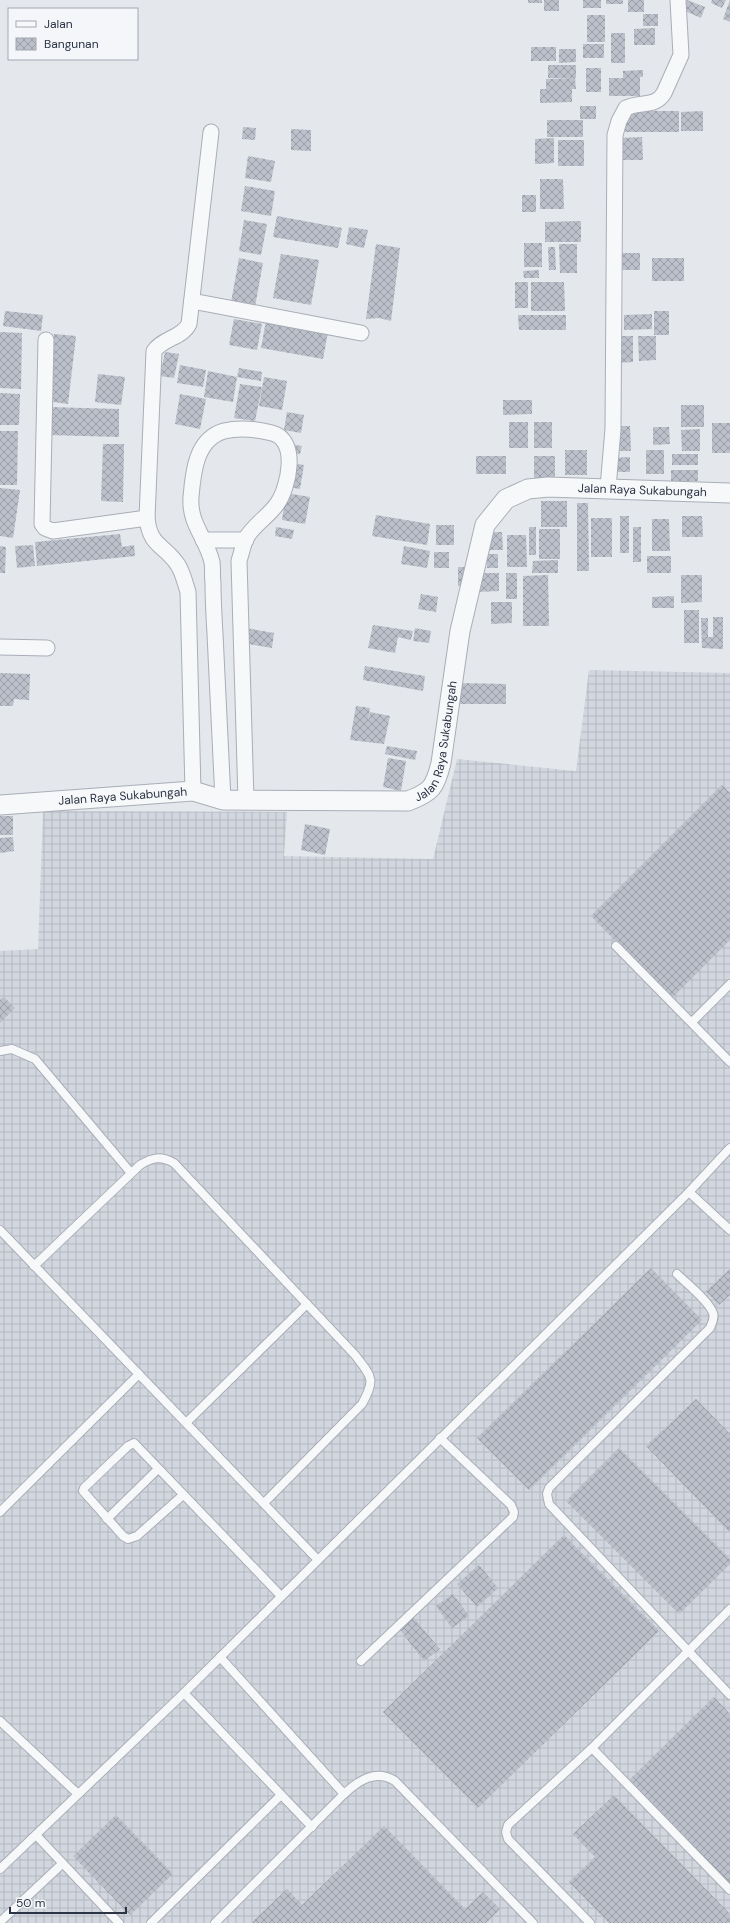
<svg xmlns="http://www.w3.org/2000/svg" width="730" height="1923" font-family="'DM Sans',sans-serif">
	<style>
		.industrial { fill: url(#industrial-grid) }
		.building { fill: url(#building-cross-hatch) }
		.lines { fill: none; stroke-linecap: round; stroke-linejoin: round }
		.service-casing { stroke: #a9aeb7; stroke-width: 10 }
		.minor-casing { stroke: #a9aeb7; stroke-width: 17 }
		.tertiary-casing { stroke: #a9aeb7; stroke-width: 21 }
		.service { stroke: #f7f8fa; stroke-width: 8 }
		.minor { stroke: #f7f8fa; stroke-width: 15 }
		.tertiary { stroke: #f7f8fa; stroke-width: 19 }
		.labels { text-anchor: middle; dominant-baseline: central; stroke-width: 3.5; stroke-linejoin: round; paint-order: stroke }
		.street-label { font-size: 12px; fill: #2b3445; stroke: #f4f6f9 }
	</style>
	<defs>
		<pattern id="industrial-grid" width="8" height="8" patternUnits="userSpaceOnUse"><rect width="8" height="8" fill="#d2d6de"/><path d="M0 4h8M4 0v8" fill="none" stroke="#b4b8c0"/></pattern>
		<pattern id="building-cross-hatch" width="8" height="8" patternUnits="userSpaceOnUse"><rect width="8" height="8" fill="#bbc0ca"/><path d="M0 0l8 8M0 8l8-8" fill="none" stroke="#989da6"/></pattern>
	</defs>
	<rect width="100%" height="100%" fill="#e4e7ec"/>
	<polygon class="industrial" points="589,670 730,673 730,1923 0,1923 0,951 38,949 43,811 287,812 284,856 433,859 457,759 576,771"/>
	<g class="building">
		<rect x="528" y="0" width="14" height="3"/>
		<rect x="544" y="0" width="15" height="11"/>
		<rect x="583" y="0" width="18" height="8"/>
		<rect x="606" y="0" width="17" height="4"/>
		<rect x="628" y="0" width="16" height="12"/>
		<polygon points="687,0 705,7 701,18 683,10"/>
		<polygon points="712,0 726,0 722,8 711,3"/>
		<polygon points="730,0 730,22 723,19"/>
		<rect x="643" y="14" width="15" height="12"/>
		<rect x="587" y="15" width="18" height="27"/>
		<polygon points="655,28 655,45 634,45 634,29"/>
		<rect x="611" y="33" width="14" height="30"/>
		<rect x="583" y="44" width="21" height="14"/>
		<rect x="531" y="47" width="25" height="14"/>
		<polygon points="559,49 576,49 576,62 559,63"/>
		<rect x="548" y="65" width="28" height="13"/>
		<rect x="586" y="68" width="15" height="24"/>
		<polygon points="643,70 643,77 640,77 640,96 609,96 609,78 623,78 623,71"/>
		<polygon points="575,78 576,89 572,89 572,102 540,103 540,89 555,89 546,89 546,79"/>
		<rect x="580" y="106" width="16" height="13"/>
		<rect x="625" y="111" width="54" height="21"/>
		<polygon points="703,111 703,131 681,131 681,112"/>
		<rect x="547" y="120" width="36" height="17"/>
		<polygon points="243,127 256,128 255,140 242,139"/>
		<polygon points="291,129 311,130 311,151 291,150"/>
		<polygon points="642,137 643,160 619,160 619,138"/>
		<polygon points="554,138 554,163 535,164 535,139"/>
		<rect x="558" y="140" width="26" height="26"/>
		<polygon points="248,156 275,161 271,182 245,178"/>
		<polygon points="540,179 563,179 564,209 540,209"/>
		<polygon points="245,186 275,191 271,216 241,211"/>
		<rect x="522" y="195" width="14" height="17"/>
		<polygon points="277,216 342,228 338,248 273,237"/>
		<polygon points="244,220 267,224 261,255 239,251"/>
		<polygon points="581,221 581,242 545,242 545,222"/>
		<polygon points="349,227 368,230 364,248 346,244"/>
		<rect x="524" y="243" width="18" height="24"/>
		<polygon points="376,244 400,248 391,321 379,318 366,319"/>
		<polygon points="559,244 577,244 577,273 560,273"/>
		<polygon points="548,247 555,247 556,270 549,270"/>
		<polygon points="619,253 640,253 640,270 618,270"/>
		<polygon points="281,254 319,260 311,305 273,298"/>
		<polygon points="239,258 263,263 254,312 230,308"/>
		<rect x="652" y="258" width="32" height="23"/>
		<polygon points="539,270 539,278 524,278 523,271"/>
		<rect x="515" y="282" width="13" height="26"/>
		<polygon points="531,282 564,282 565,311 531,311"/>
		<polygon points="5,311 43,315 41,331 3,326"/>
		<rect x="654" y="311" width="15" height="24"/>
		<polygon points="652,314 652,329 624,330 624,315"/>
		<polygon points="518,315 566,315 566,330 519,330"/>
		<polygon points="234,319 262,324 257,350 229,345"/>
		<polygon points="266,321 328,332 323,359 261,348"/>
		<polygon points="0,332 22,333 21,389 0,388"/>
		<polygon points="54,334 76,336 68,404 46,401"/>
		<polygon points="617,336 633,336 633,362 617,363"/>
		<polygon points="638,336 656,336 656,360 639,361"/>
		<polygon points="165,352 179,354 174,378 160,376"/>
		<polygon points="180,365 206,370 203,387 177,383"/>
		<polygon points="239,368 262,372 261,381 237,377"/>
		<polygon points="208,371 237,377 233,402 204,397"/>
		<polygon points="98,374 125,377 121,405 95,402"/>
		<polygon points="264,377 287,381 282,410 259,406"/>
		<polygon points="240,384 262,387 255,421 234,418"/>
		<polygon points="0,393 20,394 19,425 0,425"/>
		<polygon points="180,394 206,399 200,429 175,424"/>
		<polygon points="503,400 532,400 532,414 503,415"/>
		<rect x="681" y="405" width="23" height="22"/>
		<polygon points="49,407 119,409 119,437 48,435"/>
		<polygon points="287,412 304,415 301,433 284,430"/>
		<rect x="509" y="422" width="19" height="26"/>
		<rect x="534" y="422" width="18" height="26"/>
		<rect x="712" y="423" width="18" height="30"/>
		<polygon points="614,426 630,426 631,451 614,451"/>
		<polygon points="653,427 669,427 670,444 653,445"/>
		<polygon points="700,429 700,451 682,451 681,430"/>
		<polygon points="0,431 18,431 17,485 0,485"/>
		<polygon points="103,444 124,444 123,502 101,501"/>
		<polygon points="290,444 302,446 300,454 289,452"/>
		<rect x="565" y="450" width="22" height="25"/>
		<rect x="646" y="450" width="18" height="24"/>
		<rect x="672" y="454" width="26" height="11"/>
		<rect x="476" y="456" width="30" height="18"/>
		<polygon points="534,456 555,456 555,481 534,482"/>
		<polygon points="630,457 630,472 611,472 611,458"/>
		<polygon points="293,463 304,465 300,489 289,487"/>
		<rect x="671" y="470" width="27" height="11"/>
		<polygon points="0,488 20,490 13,538 0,536"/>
		<polygon points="286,493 310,497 305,524 282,520"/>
		<rect x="541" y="501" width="26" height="26"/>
		<polygon points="577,503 588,503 589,571 577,571"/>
		<polygon points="376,515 430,524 427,545 372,536"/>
		<rect x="620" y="516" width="9" height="37"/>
		<polygon points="682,516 702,516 703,537 682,537"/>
		<rect x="591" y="518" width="21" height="39"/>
		<polygon points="652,519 669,519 670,551 652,551"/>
		<rect x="436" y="525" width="18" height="20"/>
		<polygon points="276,527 294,530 292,539 275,536"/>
		<rect x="529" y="527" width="7" height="28"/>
		<rect x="633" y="527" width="8" height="35"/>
		<rect x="539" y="529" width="21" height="30"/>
		<polygon points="484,532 502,532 503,550 485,550"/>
		<polygon points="120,534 122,547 134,545 135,556 37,566 35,542"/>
		<polygon points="507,535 526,535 527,567 507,567"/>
		<polygon points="33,545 35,566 17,568 15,546"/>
		<polygon points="0,546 6,547 5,573 0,573"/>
		<polygon points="404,546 430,551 427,568 401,564"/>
		<rect x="434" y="552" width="15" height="16"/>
		<rect x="487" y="554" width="11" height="14"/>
		<rect x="647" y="556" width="24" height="17"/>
		<polygon points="558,560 558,573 532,573 533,561"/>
		<rect x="458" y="567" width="7" height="19"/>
		<polygon points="478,573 499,573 499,591 478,592"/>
		<rect x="506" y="573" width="11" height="26"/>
		<polygon points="548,575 549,626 523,626 523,576"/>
		<polygon points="681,575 702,575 702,602 681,603"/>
		<polygon points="421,594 438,597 436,612 418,609"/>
		<polygon points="674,596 674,608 652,608 652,597"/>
		<polygon points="491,602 512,602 512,623 491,624"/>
		<rect x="684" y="610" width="15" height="33"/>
		<polygon points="713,617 723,617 723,649 702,648 701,618 708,618 708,637 713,637"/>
		<polygon points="373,625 413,631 411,640 398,637 395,653 368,648"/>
		<polygon points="246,628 274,633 272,648 243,643"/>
		<polygon points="415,628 431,631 429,643 413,641"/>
		<polygon points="365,666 425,676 423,691 363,680"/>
		<polygon points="0,673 30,674 29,700 14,699 13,706 0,706"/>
		<polygon points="458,683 506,684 506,704 457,704"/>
		<polygon points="356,706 370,708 368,722 370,712 390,716 384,744 350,740"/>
		<polygon points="387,746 417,751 415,760 385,754"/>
		<polygon points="388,758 406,761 401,791 383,787"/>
		<polygon points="722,785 730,793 730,940 672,998 591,916"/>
		<rect x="0" y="816" width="13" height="19"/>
		<polygon points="305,824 330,829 325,855 301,850"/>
		<polygon points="13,837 14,851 0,853 0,838"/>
		<polygon points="4,997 15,1008 0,1023 0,1000"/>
		<polygon points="651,1268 702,1320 529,1490 477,1438"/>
		<polygon points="730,1269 730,1295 719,1305 706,1291"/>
		<polygon points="696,1399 729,1433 730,1431 730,1533 646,1446"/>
		<polygon points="619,1448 730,1559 730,1564 679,1614 566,1501"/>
		<polygon points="564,1535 659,1631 478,1808 383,1712"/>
		<polygon points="479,1565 498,1588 477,1607 457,1584"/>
		<polygon points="453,1594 469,1616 452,1628 436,1606"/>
		<polygon points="412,1616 440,1649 424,1661 400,1630"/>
		<polygon points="714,1697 730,1714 730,1888 626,1783"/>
		<polygon points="614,1795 730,1914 730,1923 609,1923 569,1882 595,1857 573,1834"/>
		<polygon points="116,1815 173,1874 130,1915 73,1856"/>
		<polygon points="384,1826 465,1909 483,1892 500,1909 486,1923 251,1923 287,1889 302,1905"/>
	</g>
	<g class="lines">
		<defs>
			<g id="service">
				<polyline points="616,946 730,1062"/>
				<polyline points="692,1022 730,984"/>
				<polyline points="0,1051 12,1049 35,1059 131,1173"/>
				<polyline points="689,1192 730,1230"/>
				<polyline points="0,1230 318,1560"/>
				<path d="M34,1266L140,1165C153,1157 161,1156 174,1163L355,1355C372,1377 376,1379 362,1404L264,1503"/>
				<path d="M677,1274C686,1283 709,1301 713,1313C715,1318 712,1323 710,1328L549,1488L547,1494L549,1504L730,1695"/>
				<polyline points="186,1423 307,1304"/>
				<polyline points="183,1495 137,1536 128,1539 123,1536 83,1491 84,1488 128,1446 134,1443 281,1596"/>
				<polyline points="0,1512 139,1374"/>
				<polyline points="107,1519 158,1469"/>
				<path d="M220,1657L344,1794C359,1780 376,1769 395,1781L533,1923"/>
				<polyline points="361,1661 513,1517 514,1512 511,1505 440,1438"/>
				<polyline points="184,1693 312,1827"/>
				<polyline points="0,1721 78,1794"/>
				<polyline points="592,1748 730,1890"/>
				<polyline points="36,1835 119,1923"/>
				<polyline points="0,1869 184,1693 689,1192 730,1148"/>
				<polyline points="0,1922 62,1864"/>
				<polyline points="151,1923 281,1795"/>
				<polyline points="215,1923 344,1794"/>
				<polyline points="590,1923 508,1839 506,1832 508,1825 592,1748 730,1609"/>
			</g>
			<g id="minor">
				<polyline points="192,301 361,333"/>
				<polyline points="46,340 42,524 45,528 53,531 147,518"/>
				<path d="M608,488L613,429L615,135L619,121L626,108C640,101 655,108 664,93L681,55L678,0"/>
				<polyline points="203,540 246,540"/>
				<polyline points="0,647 47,648"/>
				<path d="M193,791L188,592C185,583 183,573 178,565C164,544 150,547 147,518L154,351C163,338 182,338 189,324L211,132"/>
				<path d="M223,800C220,745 218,689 215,634C214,617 213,600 213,583C212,576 213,568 212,562C206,537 189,524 191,497C193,472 196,439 224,431C240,427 256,429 272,433C299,440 289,487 277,504C268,517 252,526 245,540C243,547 241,554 239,561L246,800"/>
			</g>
			<g id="tertiary">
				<path id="s1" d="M0,805L193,791L223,800L408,801C432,792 435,787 441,763L460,631L485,525L506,499L528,489L548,487L730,493"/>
			</g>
		</defs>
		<use href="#service" class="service-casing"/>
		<use href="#minor" class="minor-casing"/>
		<use href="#tertiary" class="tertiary-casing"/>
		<use href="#service" class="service"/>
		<use href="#minor" class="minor"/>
		<use href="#tertiary" class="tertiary"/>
	</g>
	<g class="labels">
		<g class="street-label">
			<text stroke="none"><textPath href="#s1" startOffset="878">Jalan Raya Sukabungah</textPath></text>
			<text stroke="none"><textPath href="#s1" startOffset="482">Jalan Raya Sukabungah</textPath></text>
			<text stroke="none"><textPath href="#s1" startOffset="123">Jalan Raya Sukabungah</textPath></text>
		</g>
	</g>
	<rect x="8" y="8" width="130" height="52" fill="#f4f6f9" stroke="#a4a8b1"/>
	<rect x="16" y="21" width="20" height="6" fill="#f7f8fa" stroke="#a4a8b1"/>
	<text x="44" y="28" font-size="12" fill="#2b3445">Jalan</text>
	<rect x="16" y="38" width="20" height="12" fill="url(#building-cross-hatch)" stroke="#a4a8b1"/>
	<text x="44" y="48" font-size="12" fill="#2b3445">Bangunan</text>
	<path d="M10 1907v6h116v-6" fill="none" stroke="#2b3445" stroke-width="2"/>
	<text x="16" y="1907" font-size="12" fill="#2b3445" stroke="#f4f6f9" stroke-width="3" paint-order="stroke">50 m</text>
</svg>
